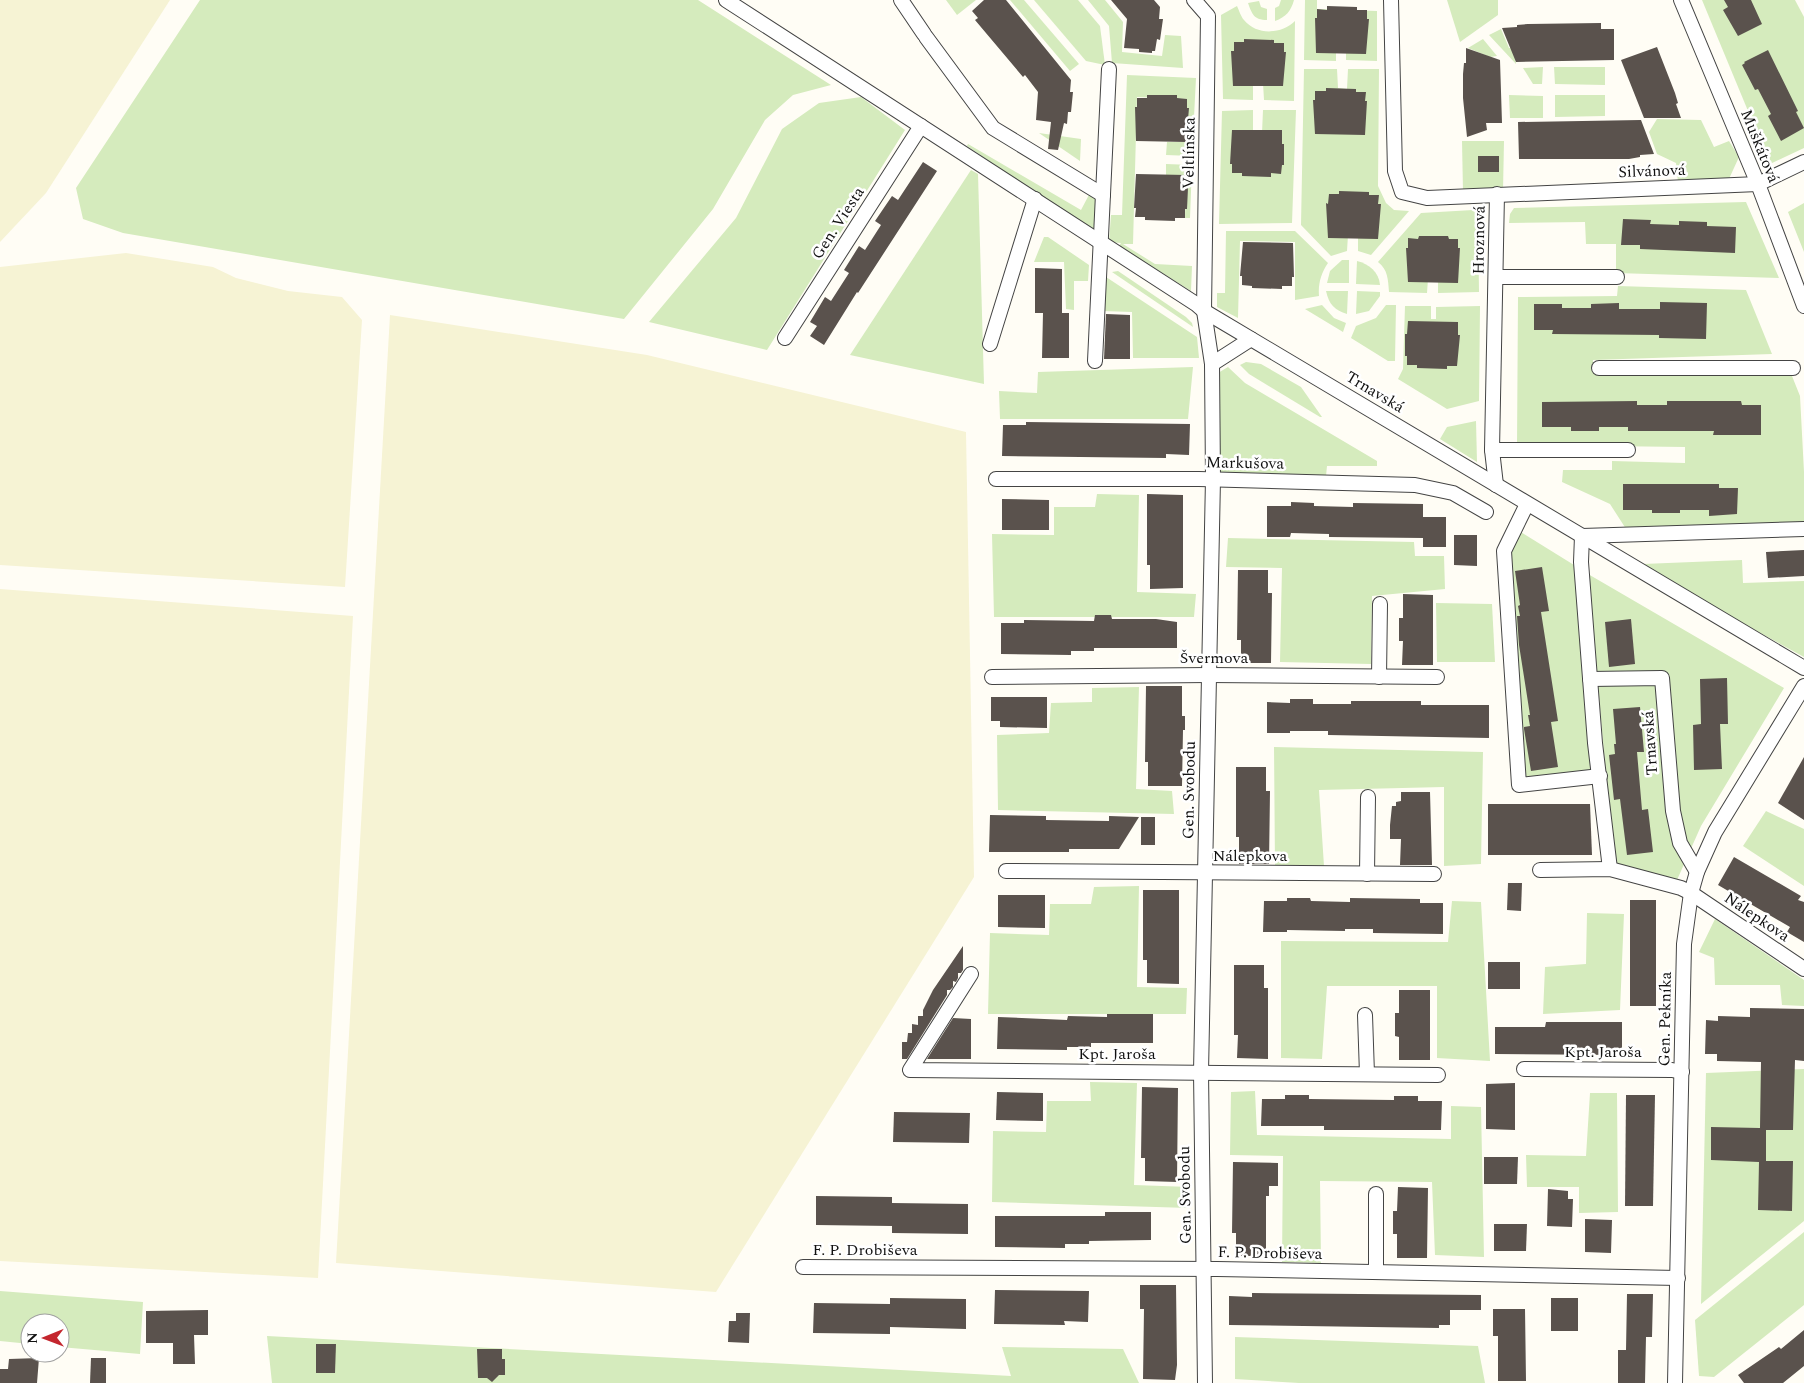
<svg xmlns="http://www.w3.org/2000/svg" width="1804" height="1383" font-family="Spectral,serif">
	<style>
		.farmland { fill: #f6f3d4 }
		.green { fill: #d5ebbd }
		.building { fill: #5a524d }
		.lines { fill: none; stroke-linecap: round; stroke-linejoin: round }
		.minor-casing { stroke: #444; stroke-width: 16 }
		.minor { stroke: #fff; stroke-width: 14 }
		.labels { text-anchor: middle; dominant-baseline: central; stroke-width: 5; stroke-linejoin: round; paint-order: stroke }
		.street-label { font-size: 16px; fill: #111; stroke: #fff }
	</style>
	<rect width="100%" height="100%" fill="#fffdf5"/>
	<g class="farmland">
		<polygon points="0,0 170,0 46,193 0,242"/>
		<polygon points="126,253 213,267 236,278 288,291 342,297 362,320 345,587 0,565 0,267"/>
		<polygon points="390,315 647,355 966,432 974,877 716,1292 336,1263"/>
		<polygon points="0,589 353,616 318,1278 0,1261"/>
	</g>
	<g class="green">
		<polygon points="200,0 698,0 831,85 793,95 765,120 713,209 624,319 123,233 83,219 76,188"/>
		<polygon points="946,0 976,0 957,15"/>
		<polygon points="1010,0 1024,0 1079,64 1070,71"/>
		<polygon points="1034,0 1078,0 1100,26 1105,65 1086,61"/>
		<polygon points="1088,0 1105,0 1123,22 1122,52 1162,56 1165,35 1181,36 1183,68 1112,63 1109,26"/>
		<path d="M1281,0H1294C1291,11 1286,17 1275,21V8L1279,6Z"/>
		<polygon points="1305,0 1317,0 1317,9 1377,11 1377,61 1346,60 1346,50 1336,50 1336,61 1304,60"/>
		<polygon points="1447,0 1498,0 1498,15 1460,42"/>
		<polygon points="1702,0 1795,0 1804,17 1804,148 1770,164"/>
		<path d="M1259,1L1261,7L1267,9V20C1254,20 1252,14 1248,3Z"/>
		<path d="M1237,6C1239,10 1241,17 1244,20C1257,36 1282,34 1295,21L1294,101L1264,100L1263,83H1253V100L1223,99L1221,15Z"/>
		<polygon points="1501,29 1509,48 1515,48 1516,64 1489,35"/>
		<polygon points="1483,39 1497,56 1490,57 1468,48"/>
		<polygon points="1543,67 1542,84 1533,84 1523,68"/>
		<polygon points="1554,67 1605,67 1605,85 1555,84"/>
		<polygon points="1304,69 1337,69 1338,88 1347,89 1348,69 1379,69 1378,186 1386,203 1394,210 1409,211 1371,255 1358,251 1358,235 1348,235 1347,251 1331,256 1301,225"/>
		<polygon points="1127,75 1196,78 1192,156 1166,155 1167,142 1186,142 1187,99 1137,97 1133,244 1123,244 1155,264 1192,266 1191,291 1119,246 1121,243 1109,242 1111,215 1122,215"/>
		<polygon points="1509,95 1543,96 1543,118 1510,118"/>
		<polygon points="1555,95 1605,95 1605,116 1555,117"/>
		<polygon points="861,97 905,130 767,350 649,322 736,218 782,129 819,103"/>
		<polygon points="1253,110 1253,133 1262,133 1263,110 1296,110 1292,223 1219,224 1222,111"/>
		<polygon points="1657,119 1701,120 1714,147 1729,141 1739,157 1728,181 1678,182 1676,163 1657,154 1649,132"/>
		<polygon points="1039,133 1081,139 1080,161"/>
		<polygon points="1462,141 1504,141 1503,191 1463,192"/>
		<polygon points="968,144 1081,210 1091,191 1098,195 1096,234 967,146"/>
		<polygon points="1166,164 1192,165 1190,218 1185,218 1186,175 1166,175"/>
		<polygon points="971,170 978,174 984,384 850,355"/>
		<polygon points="1746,202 1779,278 1616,273 1616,244 1586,244 1585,222 1509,223 1510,214 1514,208"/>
		<polygon points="1804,203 1804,252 1788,212"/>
		<path d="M1473,210L1478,215L1479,292L1438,293V279H1428L1427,293L1389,292C1388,279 1388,270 1378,262L1421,213Z"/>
		<path d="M1226,231H1295L1328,263C1321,273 1318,284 1319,296L1295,300V242L1240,241L1238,318L1217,307V293H1225Z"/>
		<polygon points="1044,237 1048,237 1089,265 1088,281 1074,281 1074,310 1066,309 1064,262 1034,262"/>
		<polygon points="1342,260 1349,260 1349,283 1327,283 1330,271"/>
		<path d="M1357,261C1369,264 1379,272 1380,285L1356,284Z"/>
		<polygon points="1118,271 1186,317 1192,323 1193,327 1112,272"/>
		<polygon points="1106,277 1197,337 1199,358 1133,358 1132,312 1102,311 1102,286"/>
		<polygon points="1618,286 1746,290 1772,354 1593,360 1593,372 1790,371 1800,396 1804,472 1804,525 1628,532 1610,504 1562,482 1563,470 1612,470 1612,461 1685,463 1685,447 1517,445 1518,297 1617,296"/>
		<path d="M1326,291H1348L1347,314C1335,310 1329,305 1326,291Z"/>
		<polygon points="1357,291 1380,292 1380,296 1369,311 1356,314"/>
		<polygon points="1322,305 1334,318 1346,323 1343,332 1305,309"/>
		<polygon points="1386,305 1396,305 1395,361 1388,361 1351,338 1356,326 1376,318"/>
		<polygon points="1405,306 1431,306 1431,319 1436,319 1436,307 1480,306 1479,401 1447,409 1398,379 1403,369"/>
		<polygon points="1246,362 1261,364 1301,387 1322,417 1320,417 1249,374 1240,365"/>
		<polygon points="1193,367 1188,419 1000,419 999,391 1037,393 1038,372"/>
		<polygon points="1228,367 1245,383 1377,461 1377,466 1327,466 1326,476 1219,474 1218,373"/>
		<polygon points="1476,421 1477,462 1440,439 1447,427"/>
		<polygon points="1097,494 1139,495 1137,592 1196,594 1194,617 994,617 992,534 1054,535 1054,507 1095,507"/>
		<polygon points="1519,531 1574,565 1592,770 1522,779 1509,554"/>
		<polygon points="1228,538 1414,542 1415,556 1444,556 1445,589 1372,596 1371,664 1280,662 1282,568 1226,567"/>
		<polygon points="1742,560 1743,583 1804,581 1804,657 1647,571 1643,564"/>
		<polygon points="1588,574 1784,688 1701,826 1677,880 1614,864"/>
		<polygon points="1436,603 1492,604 1495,662 1437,662"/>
		<polygon points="1139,687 1136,789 1172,791 1174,814 998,810 997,735 1049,733 1051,703 1092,702 1092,688"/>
		<polygon points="1274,747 1483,752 1481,864 1444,866 1444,787 1319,790 1324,866 1275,867"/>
		<polygon points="1766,811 1804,829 1804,886 1743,846"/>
		<polygon points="1139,886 1137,987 1187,988 1186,1014 988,1014 990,933 1049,935 1050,904 1091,904 1094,887"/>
		<polygon points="1452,901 1481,902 1490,1061 1437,1058 1437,986 1327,986 1322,1059 1281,1058 1281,941 1448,942"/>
		<polygon points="1587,913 1624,914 1620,1010 1543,1014 1545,967 1586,964"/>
		<polygon points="1715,919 1804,980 1804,1006 1782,1005 1780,985 1715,985 1714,958 1699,952"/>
		<polygon points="1804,1069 1804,1221 1701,1304 1706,1073"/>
		<polygon points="1090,1082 1137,1083 1134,1185 1190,1187 1189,1208 992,1202 993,1131 1046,1132 1047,1101 1091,1101"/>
		<polygon points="1255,1091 1257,1135 1451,1139 1451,1106 1481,1107 1484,1257 1435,1255 1432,1182 1320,1181 1321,1263 1282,1262 1283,1156 1230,1155 1231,1092"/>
		<polygon points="1590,1093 1617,1093 1618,1212 1579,1213 1579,1187 1527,1187 1526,1155 1586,1156"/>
		<polygon points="1804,1232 1804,1305 1714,1377 1699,1376 1695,1320"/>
		<polygon points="0,1291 143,1302 140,1354 60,1347 60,1323 30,1323 30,1344 0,1341"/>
		<polygon points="267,1336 1011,1376 1002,1347 1123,1349 1139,1383 272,1383"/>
		<polygon points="1235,1337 1478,1346 1485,1383 1299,1383 1235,1379"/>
	</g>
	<g class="building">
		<polygon points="984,0 1006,0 1071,80 1070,92 1073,92 1071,112 1068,112 1067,124 1064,123 1058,150 1048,149 1051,122 1036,120 1038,92 1025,75 1023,77 975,20 978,18 972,11"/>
		<polygon points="1111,0 1154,0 1160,7 1159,19 1163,19 1160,40 1157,39 1155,51 1152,51 1152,53 1139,52 1139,49 1124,48 1127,19"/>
		<polygon points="1724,0 1751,0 1762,24 1738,36 1723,10 1728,7"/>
		<polygon points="1327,6 1357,7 1357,10 1367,10 1367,19 1369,19 1366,54 1316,53 1315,18 1317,18 1317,9 1327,10"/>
		<polygon points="1601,23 1601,29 1614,29 1614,60 1516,62 1502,28 1517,27 1517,25 1528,24"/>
		<polygon points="1244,39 1274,40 1274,43 1284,43 1284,52 1286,52 1283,86 1233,86 1231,51 1234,51 1234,42 1244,42"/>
		<polygon points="1657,47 1675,93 1678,103 1676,104 1681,118 1644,118 1621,60"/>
		<polygon points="1466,48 1500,60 1502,123 1486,123 1487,130 1467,137 1463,98 1463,74 1464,63 1466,63"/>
		<polygon points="1768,50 1798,111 1796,112 1804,128 1781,141 1768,116 1771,114 1758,89 1755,90 1742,65 1745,63 1744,62"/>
		<polygon points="1326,88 1356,89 1356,92 1366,92 1365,101 1367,101 1365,135 1315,134 1313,100 1315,100 1315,91 1326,91"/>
		<polygon points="1147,95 1177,95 1177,98 1187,99 1187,108 1189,108 1186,142 1136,141 1135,107 1137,107 1137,98 1147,98"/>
		<polygon points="1641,120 1654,154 1640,155 1640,157 1629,159 1519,159 1518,122"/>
		<polygon points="1232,130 1282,130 1282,144 1284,144 1284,165 1282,165 1281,174 1271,173 1271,177 1242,176 1242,173 1232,173 1232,164 1230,164"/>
		<rect x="1478" y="156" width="21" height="16"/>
		<polygon points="923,162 937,171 858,293 857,292 824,345 810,336 817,326 810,322 825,297 831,301 849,273 844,270 859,246 865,250 881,225 875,221 892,196 898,200"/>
		<polygon points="1136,174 1186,175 1186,188 1188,188 1187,209 1185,209 1185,218 1175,218 1175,221 1145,220 1145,217 1135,217 1136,208 1134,208"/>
		<polygon points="1339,191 1369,192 1369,195 1379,195 1378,204 1381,204 1378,239 1328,238 1326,203 1328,204 1329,194 1339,194"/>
		<polygon points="1623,219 1651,220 1650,224 1679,225 1679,221 1707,222 1707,226 1736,227 1735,253 1640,249 1640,245 1621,245"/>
		<polygon points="1419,236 1448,236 1449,239 1458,239 1458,248 1460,248 1458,283 1408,282 1406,248 1408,248 1408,238 1418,239"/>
		<polygon points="1243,242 1293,243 1294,277 1292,277 1292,286 1282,286 1282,289 1252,288 1252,286 1242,285 1242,276 1240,276"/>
		<polygon points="1035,268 1062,269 1062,313 1069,313 1069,358 1042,358 1043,313 1035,313"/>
		<polygon points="1660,302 1707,303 1706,339 1659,338 1659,335 1552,334 1553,330 1534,330 1534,304 1562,304 1562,308 1591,308 1591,304 1619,303 1619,309 1660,309"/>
		<polygon points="1106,314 1130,315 1130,359 1104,359"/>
		<polygon points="1408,321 1458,322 1458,335 1460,335 1457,366 1447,366 1447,369 1417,368 1417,365 1407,365 1407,356 1405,356 1405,334 1407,334"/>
		<polygon points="1637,401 1637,405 1667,405 1667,401 1741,401 1742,405 1761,405 1761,435 1713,435 1714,431 1628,431 1628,427 1599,427 1599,431 1571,431 1571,427 1542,427 1542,402"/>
		<polygon points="1026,422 1190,424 1189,455 1166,454 1166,458 1002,456 1003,425 1026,425"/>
		<polygon points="1623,484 1719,484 1719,488 1738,488 1737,514 1709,516 1709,510 1680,510 1680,513 1652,513 1652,510 1623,510"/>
		<polygon points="1147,494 1183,495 1183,588 1150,589 1150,565 1147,565"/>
		<polygon points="1002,499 1049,500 1049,530 1002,530"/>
		<polygon points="1291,502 1314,503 1314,506 1353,507 1353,503 1423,504 1423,517 1446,517 1446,547 1423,547 1423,538 1329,537 1329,534 1291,533 1290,537 1267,537 1267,506 1291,506"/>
		<polygon points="1454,535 1477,535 1477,566 1454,565"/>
		<polygon points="1804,550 1804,576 1768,578 1766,552"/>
		<polygon points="1542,567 1549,611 1541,612 1558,721 1551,722 1558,767 1531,771 1524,729 1524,727 1530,726 1528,715 1530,715 1519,645 1517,616 1520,616 1518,606 1520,605 1515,571"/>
		<polygon points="1238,570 1268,570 1268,593 1272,593 1271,663 1241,663 1241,640 1237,640"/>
		<polygon points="1403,594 1433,595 1433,665 1402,665 1403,641 1399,641 1399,618 1403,618"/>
		<polygon points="1095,615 1111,615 1112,619 1156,619 1177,622 1177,648 1094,648 1094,651 1071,651 1071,655 1001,654 1001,623 1024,623 1024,620 1094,621"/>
		<polygon points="1631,619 1635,664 1609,667 1605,622"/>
		<polygon points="1727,678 1728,724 1720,724 1722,769 1694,770 1693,725 1701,724 1700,679"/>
		<polygon points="1146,686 1182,686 1182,716 1185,716 1185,730 1183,730 1182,786 1148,786 1148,762 1145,762"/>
		<polygon points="991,697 1047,697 1047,728 1000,727 1000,721 991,721"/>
		<polygon points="1290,699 1313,699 1313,704 1351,704 1351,701 1421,701 1421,705 1489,705 1489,738 1328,735 1328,731 1290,731 1290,733 1267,733 1267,702 1290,703"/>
		<polygon points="1640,707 1644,752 1637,752 1642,810 1648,809 1653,852 1627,855 1620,799 1614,800 1609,755 1615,754 1614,744 1616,744 1613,709"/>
		<polygon points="1804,757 1804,820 1778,803"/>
		<polygon points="1236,767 1266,767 1266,791 1270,791 1269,864 1239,864 1239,837 1236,837"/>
		<polygon points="1401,792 1430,792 1432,865 1400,865 1401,839 1390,839 1390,825 1392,806 1396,806 1396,802 1401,801"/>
		<polygon points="1488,804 1590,804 1592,855 1488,855"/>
		<polygon points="990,815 1046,816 1046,820 1109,821 1109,816 1139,817 1119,849 1069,849 1069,852 989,852"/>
		<rect x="1141" y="817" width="14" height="28"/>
		<polygon points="1734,857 1801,896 1798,900 1804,902 1804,942 1787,932 1790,927 1718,885"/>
		<polygon points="1508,883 1522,883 1521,911 1507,910"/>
		<polygon points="1143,890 1179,890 1179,984 1147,983 1147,960 1143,960"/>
		<polygon points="998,895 1045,895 1045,928 998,927"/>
		<polygon points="1287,898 1310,898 1311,901 1350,902 1350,898 1420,899 1420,903 1443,903 1443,934 1373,933 1373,929 1345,929 1345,931 1287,930 1287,932 1263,932 1264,901 1287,901"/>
		<rect x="1630" y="900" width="26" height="106"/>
		<polygon points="963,946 963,970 961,973 958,973 958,978 956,982 953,981 953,987 950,990 947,990 947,995 907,1059 902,1059 902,1042 907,1042 908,1033 912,1033 912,1024 918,1025 918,1016 923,1016 923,1010 933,990"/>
		<rect x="1488" y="962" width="32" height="27"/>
		<polygon points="1234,965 1264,965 1264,988 1268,988 1268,1059 1237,1058 1238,1035 1234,1035"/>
		<polygon points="1399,990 1430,990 1430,1060 1399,1060 1399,1037 1395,1036 1395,1013 1399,1013"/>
		<polygon points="1750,1008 1804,1009 1804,1061 1795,1060 1793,1130 1766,1130 1766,1161 1793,1161 1792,1211 1758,1210 1759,1162 1711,1160 1711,1127 1760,1128 1761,1062 1717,1061 1717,1054 1705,1054 1706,1020 1718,1021 1718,1016 1750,1017"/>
		<polygon points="1107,1014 1153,1014 1153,1043 1091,1043 1091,1047 1067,1047 1067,1050 997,1049 998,1017 1067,1020 1068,1016 1107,1017"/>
		<polygon points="953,1018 971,1019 971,1059 927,1059"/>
		<polygon points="1546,1022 1622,1022 1622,1055 1495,1054 1495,1027 1545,1027"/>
		<polygon points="1515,1083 1515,1130 1486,1129 1486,1084"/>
		<polygon points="1142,1087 1178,1088 1177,1182 1145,1181 1145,1158 1141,1158"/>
		<polygon points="997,1092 1043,1093 1043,1121 996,1120"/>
		<polygon points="1285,1095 1309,1095 1309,1099 1394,1100 1394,1096 1418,1096 1418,1101 1442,1101 1441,1130 1324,1130 1324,1126 1261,1126 1262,1099 1285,1099"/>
		<polygon points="1626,1095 1655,1095 1653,1206 1625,1206"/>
		<polygon points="894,1112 970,1113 969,1143 893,1142"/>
		<polygon points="1484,1157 1518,1157 1517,1184 1484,1184"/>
		<polygon points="1233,1162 1278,1163 1278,1186 1269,1186 1269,1196 1266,1196 1266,1256 1236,1256 1236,1233 1232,1233"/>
		<polygon points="1398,1187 1428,1188 1427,1258 1397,1258 1397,1234 1393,1234 1393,1211 1397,1211"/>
		<polygon points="1548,1189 1568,1191 1568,1199 1573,1199 1572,1227 1547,1226"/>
		<polygon points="816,1196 892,1197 892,1203 968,1204 968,1234 892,1233 892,1226 816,1225"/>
		<polygon points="1105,1212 1151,1212 1151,1240 1089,1241 1089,1244 1065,1244 1065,1248 995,1247 995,1216 1105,1216"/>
		<polygon points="1585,1219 1612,1220 1611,1253 1585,1252"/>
		<polygon points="1494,1224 1527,1224 1526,1251 1494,1251"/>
		<polygon points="1140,1285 1176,1285 1177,1365 1175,1380 1143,1379 1144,1309 1140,1309"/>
		<polygon points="995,1290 1089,1291 1088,1322 1064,1321 1065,1325 994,1324"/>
		<polygon points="1252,1293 1481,1295 1481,1310 1450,1310 1450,1325 1439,1325 1439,1328 1229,1325 1229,1296 1252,1297"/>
		<polygon points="1627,1294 1653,1294 1652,1337 1646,1337 1645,1383 1618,1383 1618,1350 1626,1350"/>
		<polygon points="890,1298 966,1299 966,1329 890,1327 890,1334 813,1333 814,1303 890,1304"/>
		<rect x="1551" y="1298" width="27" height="33"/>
		<polygon points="1493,1309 1525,1309 1526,1381 1498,1381 1498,1336 1493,1336"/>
		<polygon points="208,1310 208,1335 194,1335 195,1364 173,1364 173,1343 146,1343 146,1311"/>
		<polygon points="736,1313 750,1313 749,1343 728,1342 729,1321 736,1321"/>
		<polygon points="1804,1330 1804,1366 1783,1383 1744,1383 1738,1375 1779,1347 1781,1349"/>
		<polygon points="316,1344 336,1344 335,1373 316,1373"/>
		<polygon points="477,1349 502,1349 502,1359 505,1359 505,1375 499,1375 492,1382 487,1378 478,1378"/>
		<polygon points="39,1358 37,1383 0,1383 0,1369 8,1369 9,1359"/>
		<polygon points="91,1358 106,1358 106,1383 90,1383"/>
	</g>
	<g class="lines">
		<defs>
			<g id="minor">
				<polyline points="726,0 1196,304 1204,311 1804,668"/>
				<polyline points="901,0 924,34"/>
				<polyline points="1194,0 1208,16 1204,311 1212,364 1213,479 1201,1072 1205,1383"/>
				<polyline points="1391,0 1395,171 1402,192 1427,198 1758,184 1804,162"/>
				<polyline points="1681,0 1758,184 1804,306"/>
				<polyline points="926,37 993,128 1103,195"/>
				<polyline points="1496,277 1617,277"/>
				<polyline points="785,338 921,126"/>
				<polyline points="990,344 1035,199"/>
				<polyline points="1095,361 1109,69"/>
				<polyline points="1212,364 1251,339"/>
				<polyline points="1599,368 1793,368"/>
				<polyline points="1492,450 1628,450"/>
				<polyline points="996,479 1199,479 1415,485 1453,493 1486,512"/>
				<polyline points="1496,485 1492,450 1497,194"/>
				<polyline points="1527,504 1504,551 1519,785 1600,776"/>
				<polyline points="992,677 1209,675 1437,677"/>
				<polyline points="1379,677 1380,604"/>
				<polyline points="1590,679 1662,678 1673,811 1680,843 1697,872"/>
				<polyline points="1610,869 1595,743 1581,562 1582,536 1804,529"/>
				<polyline points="1540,870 1610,869 1681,888 1691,893 1804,969"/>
				<polyline points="1006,871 1434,874"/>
				<polyline points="1367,874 1368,797"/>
				<polyline points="971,974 910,1070 1438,1075"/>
				<polyline points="1365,1015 1367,1074"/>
				<polyline points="1524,1069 1672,1070 1682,1072"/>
				<polyline points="803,1267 1217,1269 1678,1278"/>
				<polyline points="1376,1272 1376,1194"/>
				<polyline points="1675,1383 1684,944 1691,893 1697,872 1715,832 1804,686"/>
			</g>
		</defs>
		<use href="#minor" class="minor-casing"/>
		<use href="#minor" class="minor"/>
	</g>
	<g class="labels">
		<g class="street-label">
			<text transform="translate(1760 146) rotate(68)">Muškátová</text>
			<text transform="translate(1189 153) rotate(-89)">Veltlínska</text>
			<text transform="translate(1652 171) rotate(-2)">Silvánová</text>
			<text transform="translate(838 223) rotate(-57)">Gen. Viesta</text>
			<text transform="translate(1479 240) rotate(-89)">Hroznová</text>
			<text transform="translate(1375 392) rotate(31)">Trnavská</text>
			<text transform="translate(1245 463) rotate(1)">Markušova</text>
			<text x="1214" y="658">Švermova</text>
			<text transform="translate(1650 743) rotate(-94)">Trnavská</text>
			<text transform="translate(1189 790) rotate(-89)">Gen. Svobodu</text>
			<text x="1250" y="856">Nálepkova</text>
			<text transform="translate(1757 917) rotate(34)">Nálepkova</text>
			<text transform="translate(1665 1019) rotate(-89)">Gen. Pekníka</text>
			<text x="1603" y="1052">Kpt. Jaroša</text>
			<text x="1117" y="1054">Kpt. Jaroša</text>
			<text transform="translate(1185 1195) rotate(-91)">Gen. Svobodu</text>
			<text x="865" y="1250">F. P. Drobiševa</text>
			<text transform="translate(1270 1253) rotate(1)">F. P. Drobiševa</text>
		</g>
	</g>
	<g transform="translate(45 1338) rotate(269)"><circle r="24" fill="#ffffff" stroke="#a0a0a0"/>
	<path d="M0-4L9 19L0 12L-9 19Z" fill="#c4262e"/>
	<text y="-8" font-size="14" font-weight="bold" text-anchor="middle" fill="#111111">N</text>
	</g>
</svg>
